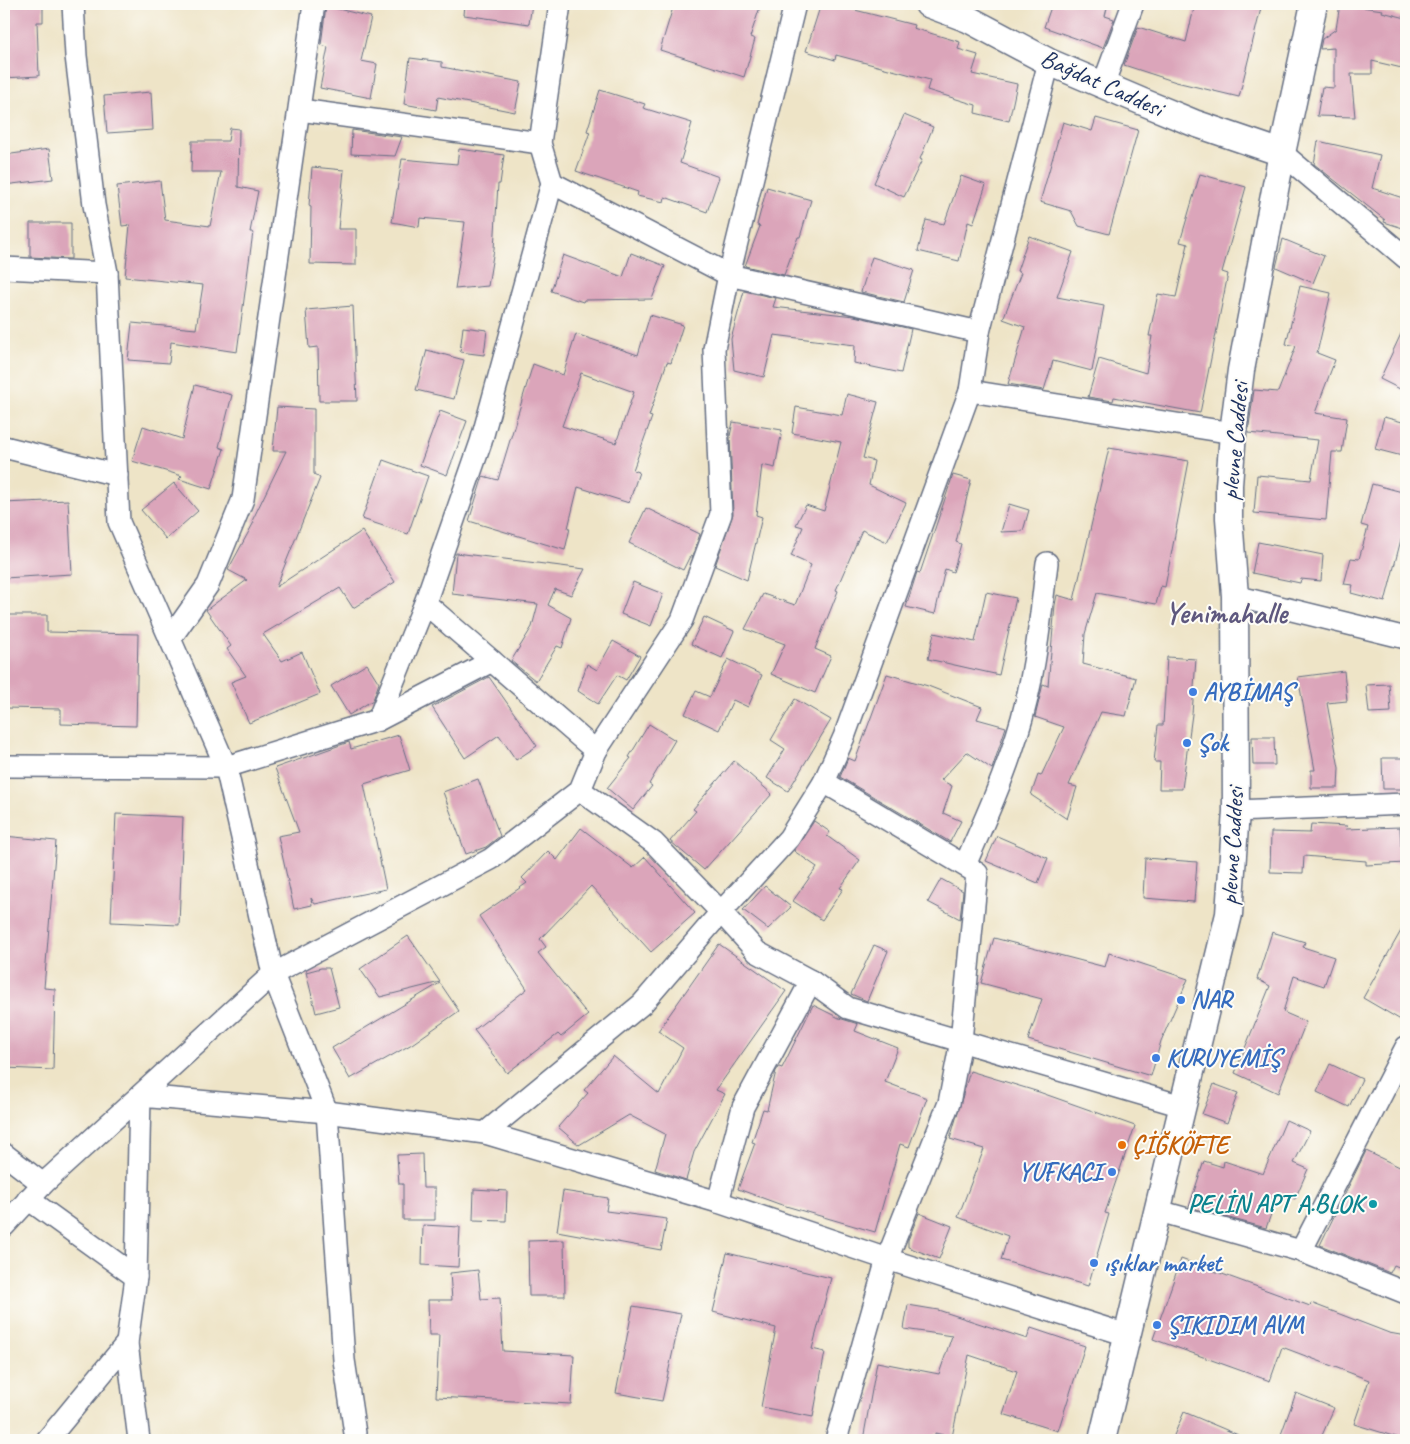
<svg xmlns="http://www.w3.org/2000/svg" width="1410" height="1444" font-family="Caveat,sans-serif">
	<style>
		.building { fill: #dba5ba; fill-rule: evenodd }
		.lines { fill: none; stroke-linecap: round; stroke-linejoin: round }
		.minor-casing { stroke: #656e83; stroke-width: 24 }
		.tertiary-casing { stroke: #656e83; stroke-width: 29 }
		.minor { stroke: #fff; stroke-width: 21 }
		.tertiary { stroke: #fff; stroke-width: 26 }
		.shop-dot { fill: #3f7fe0; stroke: #fdfcf7; stroke-width: 2 }
		.food-dot { fill: #e8710a; stroke: #fdfcf7; stroke-width: 2 }
		.culture-dot { fill: #0f9aa8; stroke: #fdfcf7; stroke-width: 2 }
		.labels { text-anchor: middle; dominant-baseline: central; stroke-width: 4; stroke-linejoin: round; paint-order: stroke }
		.street-label { font-size: 25px; fill: #1b2f5e; stroke: #fdfcf7 }
		.shop-label { font-size: 25px; font-weight: bold; fill: #366cbe; stroke: #fdfcf7; text-anchor: start }
		.food-label { font-size: 25px; font-weight: bold; fill: #c56008; stroke: #fdfcf7; text-anchor: start }
		.culture-label { font-size: 25px; font-weight: bold; fill: #0d838f; stroke: #fdfcf7; text-anchor: end }
		.district-label { font-size: 30px; font-weight: bold; fill: #5e587e; stroke: #fdfcf7 }
	</style>
	<rect width="100%" height="100%" fill="#fdfcf7"/>
	<filter id="ink" filterUnits="userSpaceOnUse"><feTurbulence type="fractalNoise" baseFrequency=".02" numOctaves="2"/><feDisplacementMap in="SourceGraphic" scale="10" xChannelSelector="R" yChannelSelector="G"/><feConvolveMatrix kernelMatrix="1 2 1 2 8 2 1 2 1" color-interpolation-filters="sRGB"/></filter>
	<filter id="wash" filterUnits="userSpaceOnUse"><feTurbulence type="fractalNoise" baseFrequency=".0096" numOctaves="4" result="noise"/><feDisplacementMap in="SourceGraphic" scale="20" xChannelSelector="R" yChannelSelector="G"/><feGaussianBlur stdDeviation="1.12" result="paint"/><feColorMatrix in="noise" values="0 0 0 0 0 0 0 0 0 0 0 0 0 0 0 0 0 1.4 0 .05"/><feComposite in="paint" operator="in"/></filter>
	<g filter="url(#wash)">
		<rect width="100%" height="100%" fill="#eee4c7"/>
		<g id="blocks">
			<g class="building">
				<polygon points="4,4 43,4 43,22 37,22 39,76 4,78"/>
				<polygon points="465,4 532,4 529,24 464,15"/>
				<polygon points="674,4 761,4 750,37 755,39 744,77 660,50"/>
				<polygon points="821,4 842,4 851,9 914,25 913,28 960,42 958,49 978,55 972,74 1017,84 1009,121 975,113 976,105 927,90 930,80 836,55 835,60 806,51"/>
				<polygon points="1052,4 1095,4 1107,8 1105,16 1114,19 1103,48 1044,27"/>
				<polygon points="1195,4 1262,4 1239,97 1176,82 1124,65 1138,27 1186,42"/>
				<polygon points="1340,4 1383,10 1382,12 1406,18 1406,69 1372,61 1372,74 1351,74 1355,117 1317,116 1322,87 1334,88 1334,48 1320,49 1322,39 1336,29"/>
				<polygon points="326,6 371,17 361,61 377,64 371,98 320,88 328,47 321,45"/>
				<polygon points="410,58 442,62 442,67 521,82 515,112 438,97 436,110 404,104"/>
				<polygon points="600,90 645,104 643,108 692,123 680,163 719,177 707,212 665,197 664,202 637,196 638,192 576,171 590,132 587,131"/>
				<polygon points="151,92 153,130 107,133 104,96"/>
				<polygon points="904,115 933,127 920,159 922,160 904,197 874,183"/>
				<polygon points="1096,118 1138,130 1109,234 1079,226 1071,211 1040,202 1063,122 1092,131"/>
				<polygon points="230,128 239,129 238,187 258,191 250,232 253,232 237,352 171,342 169,363 128,360 132,323 196,329 203,285 125,277 130,225 122,226 117,186 160,181 165,220 210,226 221,172 191,172 192,141 228,141"/>
				<polygon points="352,130 402,137 395,156 351,154"/>
				<polygon points="1318,141 1380,155 1372,188 1406,199 1406,229 1384,222 1385,220 1314,164"/>
				<polygon points="49,149 53,179 4,185 4,155"/>
				<polygon points="459,149 504,155 500,184 498,184 494,249 488,286 455,289 465,222 420,218 419,227 392,222 402,159 457,164"/>
				<polygon points="312,167 344,170 338,229 356,229 356,265 310,264 311,207 309,206"/>
				<polygon points="1200,174 1246,187 1222,272 1228,274 1200,413 1114,397 1113,401 1088,397 1099,359 1146,373 1152,336 1149,336 1158,294 1176,297 1188,244 1180,242"/>
				<polygon points="961,176 986,185 973,224 968,222 959,261 918,251 926,220 944,224"/>
				<polygon points="767,187 811,200 800,237 798,237 784,275 745,266 760,226 757,225"/>
				<polygon points="30,223 71,223 71,259 30,257"/>
				<polygon points="1029,236 1073,252 1057,297 1104,306 1092,371 1053,361 1044,390 1008,384 1025,327 1003,319 1021,273 1017,271"/>
				<polygon points="1283,239 1324,256 1313,283 1276,267"/>
				<polygon points="631,253 665,266 652,299 584,300 583,302 551,291 563,255 623,277"/>
				<polygon points="872,257 914,270 904,302 861,292"/>
				<polygon points="1300,286 1331,293 1317,353 1335,360 1315,413 1347,418 1342,452 1332,452 1326,520 1254,513 1257,475 1311,480 1318,440 1248,433 1254,390 1278,392 1296,346 1286,344"/>
				<polygon points="744,291 776,298 773,307 854,316 911,329 901,373 854,363 855,345 774,335 764,377 734,370 731,339"/>
				<polygon points="353,306 357,401 319,401 318,347 309,348 306,310"/>
				<path d="M650,315L683,325L671,363L667,362L649,416L652,417L633,470L639,472L629,503L578,487L568,528H570L565,550L469,521L483,476L498,480L533,364L563,375L576,334L638,355ZM581,373L634,392L616,443L562,426Z"/>
				<polygon points="1406,323 1406,392 1380,379"/>
				<polygon points="463,327 487,330 484,355 460,352"/>
				<polygon points="427,350 464,360 454,399 416,390"/>
				<polygon points="195,385 232,395 219,447 224,449 211,489 179,479 182,476 132,461 143,426 182,439"/>
				<polygon points="847,394 878,402 863,458 874,461 869,485 906,503 887,542 862,530 836,590 838,591 815,649 831,656 815,693 771,674 785,644 745,629 763,594 795,605 811,565 791,556 803,527 796,525 806,505 824,511 841,442 792,433 796,407 842,415"/>
				<polygon points="277,407 314,409 314,474 320,478 276,587 362,531 395,582 353,608 340,588 263,634 282,661 302,652 320,694 249,723 231,682 246,676 227,649 231,646 206,610 247,580 228,570 254,522 252,521 286,451 273,451"/>
				<polygon points="440,411 467,421 447,475 420,465"/>
				<polygon points="1384,417 1406,423 1406,457 1375,449"/>
				<polygon points="733,422 782,430 775,468 762,465 756,515 762,517 747,580 715,566 733,514 730,436"/>
				<polygon points="1109,448 1189,461 1165,587 1161,586 1156,604 1097,593 1085,634 1083,664 1136,678 1126,716 1101,712 1069,785 1077,787 1067,819 1031,795 1038,775 1041,776 1064,727 1035,717 1043,684 1048,686 1055,605 1057,595 1074,600"/>
				<polygon points="383,460 428,476 408,534 362,519"/>
				<polygon points="953,475 971,480 956,542 961,544 953,572 945,569 935,614 906,607 917,572 920,573"/>
				<polygon points="174,483 198,511 166,539 141,510"/>
				<polygon points="1372,484 1406,493 1406,520 1385,602 1351,593 1353,585 1344,584 1351,558 1359,559 1368,527 1361,525"/>
				<polygon points="68,500 72,574 4,578 4,503"/>
				<polygon points="1009,504 1029,510 1023,531 1001,532"/>
				<polygon points="646,508 700,534 692,557 690,556 683,570 629,543"/>
				<polygon points="1258,542 1323,555 1321,581 1301,579 1300,583 1252,573"/>
				<polygon points="456,553 585,569 571,595 555,589 548,605 571,618 562,648 557,646 536,681 511,661 532,627 538,604 452,594"/>
				<polygon points="633,582 663,594 651,626 621,614"/>
				<polygon points="986,592 1016,598 999,675 928,659 934,633 975,642"/>
				<polygon points="4,615 47,615 47,632 138,634 136,726 61,724 61,709 4,708"/>
				<polygon points="704,617 734,631 722,658 691,644"/>
				<polygon points="613,641 640,656 626,680 617,675 598,704 578,691 587,664 597,670"/>
				<polygon points="1167,657 1196,659 1192,714 1182,789 1159,789 1160,762 1154,762 1158,725 1163,725"/>
				<polygon points="728,659 762,675 748,707 733,700 719,730 685,714 696,691 710,697"/>
				<polygon points="367,664 379,683 373,700 349,715 331,686"/>
				<polygon points="1344,671 1347,701 1327,703 1339,768 1338,788 1311,788 1311,770 1315,770 1298,677"/>
				<polygon points="887,674 928,686 982,707 977,719 1006,727 992,769 967,752 941,780 952,786 943,813 961,821 950,842 840,777 848,758 855,761"/>
				<polygon points="489,677 537,746 516,760 499,735 465,758 432,707"/>
				<polygon points="1389,684 1391,712 1369,713 1366,685"/>
				<polygon points="795,699 831,720 788,791 767,778 785,749 771,740"/>
				<polygon points="649,724 675,740 649,784 652,786 633,810 607,788 631,758 629,757"/>
				<polygon points="399,735 410,770 364,784 386,889 315,904 311,898 312,905 294,909 278,836 299,832 275,768 349,742 351,749"/>
				<polygon points="1252,737 1274,737 1275,765 1253,765"/>
				<polygon points="1382,758 1406,758 1406,789 1383,789"/>
				<polygon points="734,761 772,794 704,870 670,841 696,811 693,809"/>
				<polygon points="478,779 500,836 486,847 466,854 443,792"/>
				<polygon points="116,814 183,817 179,925 111,922"/>
				<polygon points="814,821 830,832 827,836 860,860 840,888 843,889 822,920 793,901 817,867 794,851"/>
				<polygon points="1311,824 1347,826 1346,829 1400,827 1401,846 1406,846 1406,863 1366,865 1366,861 1304,856 1303,873 1270,872 1271,832 1310,833"/>
				<polygon points="581,828 633,868 645,857 695,913 651,952 591,886 540,939 546,947 538,953 588,1015 561,1037 558,1034 507,1073 474,1030 527,989 479,916 527,883 522,878 548,851 557,860"/>
				<polygon points="4,836 56,841 44,988 55,989 53,1070 4,1068"/>
				<polygon points="997,836 1048,858 1038,883 986,861"/>
				<polygon points="1145,858 1197,862 1194,902 1143,898"/>
				<polygon points="941,879 963,891 960,919 928,902"/>
				<polygon points="765,886 791,907 768,929 743,910"/>
				<polygon points="1406,922 1406,1023 1363,998"/>
				<polygon points="1272,932 1305,942 1303,947 1334,957 1324,986 1294,976 1283,1012 1306,1022 1278,1093 1235,1073 1270,986 1257,979"/>
				<polygon points="408,936 440,982 380,997 360,969"/>
				<polygon points="994,938 1105,967 1109,953 1188,979 1161,1041 1151,1076 1028,1040 1042,999 981,983"/>
				<polygon points="719,944 786,991 716,1090 725,1094 694,1152 686,1180 655,1170 665,1134 629,1115 579,1145 558,1127 588,1093 584,1090 613,1056 659,1094 683,1048 658,1031"/>
				<polygon points="874,945 888,951 867,1001 851,994"/>
				<polygon points="321,968 329,968 339,1007 316,1013 306,972"/>
				<polygon points="440,983 459,1011 412,1044 350,1079 332,1048"/>
				<polygon points="813,1005 839,1018 858,1024 855,1031 898,1048 885,1082 927,1098 909,1147 900,1144 875,1232 779,1204 738,1189 755,1143 752,1142 763,1109 767,1110 776,1071 779,1067 782,1068"/>
				<polygon points="1330,1064 1362,1079 1349,1107 1317,1092"/>
				<polygon points="970,1071 1039,1092 1135,1126 1105,1213 1109,1214 1088,1286 1001,1260 1008,1236 958,1217 984,1149 950,1139"/>
				<polygon points="1214,1084 1238,1093 1227,1123 1202,1114"/>
				<polygon points="1286,1120 1310,1131 1294,1163 1308,1169 1295,1199 1279,1192 1266,1228 1189,1207 1204,1161 1223,1167 1224,1161 1263,1174"/>
				<polygon points="1366,1151 1406,1170 1406,1270 1394,1265 1390,1273 1320,1245"/>
				<polygon points="422,1154 423,1188 435,1188 435,1220 403,1220 403,1184 399,1184 397,1155"/>
				<polygon points="474,1189 507,1191 506,1221 473,1220"/>
				<polygon points="563,1191 608,1198 606,1211 667,1219 661,1250 557,1231"/>
				<polygon points="919,1213 952,1226 939,1259 908,1247 908,1240"/>
				<polygon points="423,1225 460,1227 458,1267 422,1265"/>
				<polygon points="564,1240 565,1296 529,1296 528,1241"/>
				<polygon points="727,1253 831,1278 812,1349 825,1352 813,1417 761,1407 776,1328 713,1312"/>
				<polygon points="1181,1259 1310,1306 1311,1303 1389,1333 1406,1336 1406,1440 1354,1424 1369,1380 1282,1347 1270,1381 1153,1339"/>
				<polygon points="478,1270 481,1299 500,1298 503,1351 574,1355 571,1404 436,1397 439,1335 429,1335 428,1300 452,1300 450,1273"/>
				<polygon points="908,1305 938,1310 1027,1339 1031,1328 1085,1346 1058,1431 1003,1414 1017,1371 969,1355 952,1437 935,1433 935,1440 863,1440 877,1362 939,1374 952,1336 904,1329"/>
				<polygon points="633,1306 681,1314 662,1401 616,1393"/>
				<polygon points="1296,1393 1334,1408 1320,1440 1279,1440"/>
				<polygon points="1184,1412 1250,1440 1172,1440"/>
			</g>
		</g>
	</g>
	<g filter="url(#ink)">
		<use href="#blocks" fill-opacity="0" stroke="#656e83" stroke-width="1"/>
		<g class="lines">
			<defs>
				<g id="minor">
					<polyline points="73,4 76,56 94,205 107,273 119,522 226,767 273,974 327,1112 344,1360 356,1440"/>
					<polyline points="1103,85 1133,4"/>
					<polyline points="300,110 540,143"/>
					<polyline points="1282,153 1406,258"/>
					<polyline points="552,183 729,275 979,332"/>
					<polyline points="4,268 107,273"/>
					<polyline points="970,391 1233,433"/>
					<polyline points="4,447 117,475"/>
					<polyline points="1235,596 1406,638"/>
					<polyline points="425,603 596,751"/>
					<polyline points="170,639 208,585 243,499 314,4"/>
					<polyline points="378,720 425,603 481,442 552,183 540,143 560,4"/>
					<polyline points="4,766 226,767 378,720 492,661"/>
					<polyline points="824,782 977,873 961,1041 949,1103 887,1259 836,1440"/>
					<polyline points="580,790 654,843 721,912 757,952 811,981 848,1008 1182,1106"/>
					<polyline points="1236,811 1406,804"/>
					<path d="M965,865C984,822 1003,780 1017,735C1035,679 1040,620 1047,563"/>
					<polyline points="485,1133 642,1004 721,912 789,838 824,782 844,737 970,391 979,332 1049,62"/>
					<polyline points="4,1154 43,1184"/>
					<polyline points="28,1199 136,1277"/>
					<polyline points="718,1202 743,1107 811,981"/>
					<polyline points="1159,1211 1301,1251 1406,1293"/>
					<polyline points="4,1226 43,1184 273,974 491,859 580,790 596,751 682,620 721,514 714,349 729,275 795,4"/>
					<polyline points="1301,1251 1406,1047"/>
					<polyline points="47,1440 127,1343"/>
					<polyline points="139,1440 127,1343 136,1277 140,1096 327,1112 485,1133 718,1202 887,1259 1127,1335"/>
				</g>
				<g id="tertiary">
					<polyline points="928,4 968,19 1049,62 1143,102 1194,123 1282,153"/>
					<polyline points="1102,1440 1229,914 1236,811 1235,596 1229,518 1229,485 1233,433 1241,370 1282,153 1314,4"/>
				</g>
			</defs>
			<use href="#minor" class="minor-casing"/>
			<use href="#tertiary" class="tertiary-casing"/>
			<use href="#minor" class="minor"/>
			<use href="#tertiary" class="tertiary"/>
		</g>
	</g>
	<g class="shop-dot">
		<circle cx="1193" cy="692" r="5"/>
		<circle cx="1187" cy="743" r="5"/>
		<circle cx="1181" cy="1000" r="5"/>
		<circle cx="1156" cy="1058" r="5"/>
		<circle cx="1112" cy="1172" r="5"/>
		<circle cx="1094" cy="1263" r="5"/>
		<circle cx="1157" cy="1325" r="5"/>
	</g>
	<circle class="food-dot" cx="1122" cy="1145" r="5"/>
	<circle class="culture-dot" cx="1373" cy="1204" r="5"/>
	<g class="labels">
		<g class="street-label">
			<text transform="translate(1102 83) rotate(24)">Bağdat Caddesi</text>
			<text transform="translate(1235 441) rotate(-85)">plevne Caddesi</text>
			<text transform="translate(1232 846) rotate(-87)">plevne Caddesi</text>
		</g>
		<g class="shop-label">
			<text x="1203" y="692">AYBİMAŞ</text>
			<text x="1197" y="743">Şok</text>
			<text x="1191" y="1000">NAR</text>
			<text x="1166" y="1058">KURUYEMİŞ</text>
			<text x="1102" y="1172" text-anchor="end">YUFKACI</text>
			<text x="1104" y="1263">ışıklar market</text>
			<text x="1167" y="1325">ŞIKIDIM AVM</text>
		</g>
		<g class="food-label">
			<text x="1132" y="1145">ÇİĞKÖFTE</text>
		</g>
		<g class="culture-label">
			<text x="1363" y="1204">PELİN APT A.BLOK</text>
		</g>
		<g class="district-label">
			<text x="1226" y="613">Yenimahalle</text>
		</g>
	</g>
	<rect width="1410" height="1444" fill="none" stroke="#fdfcf7" stroke-width="20"/>
</svg>
